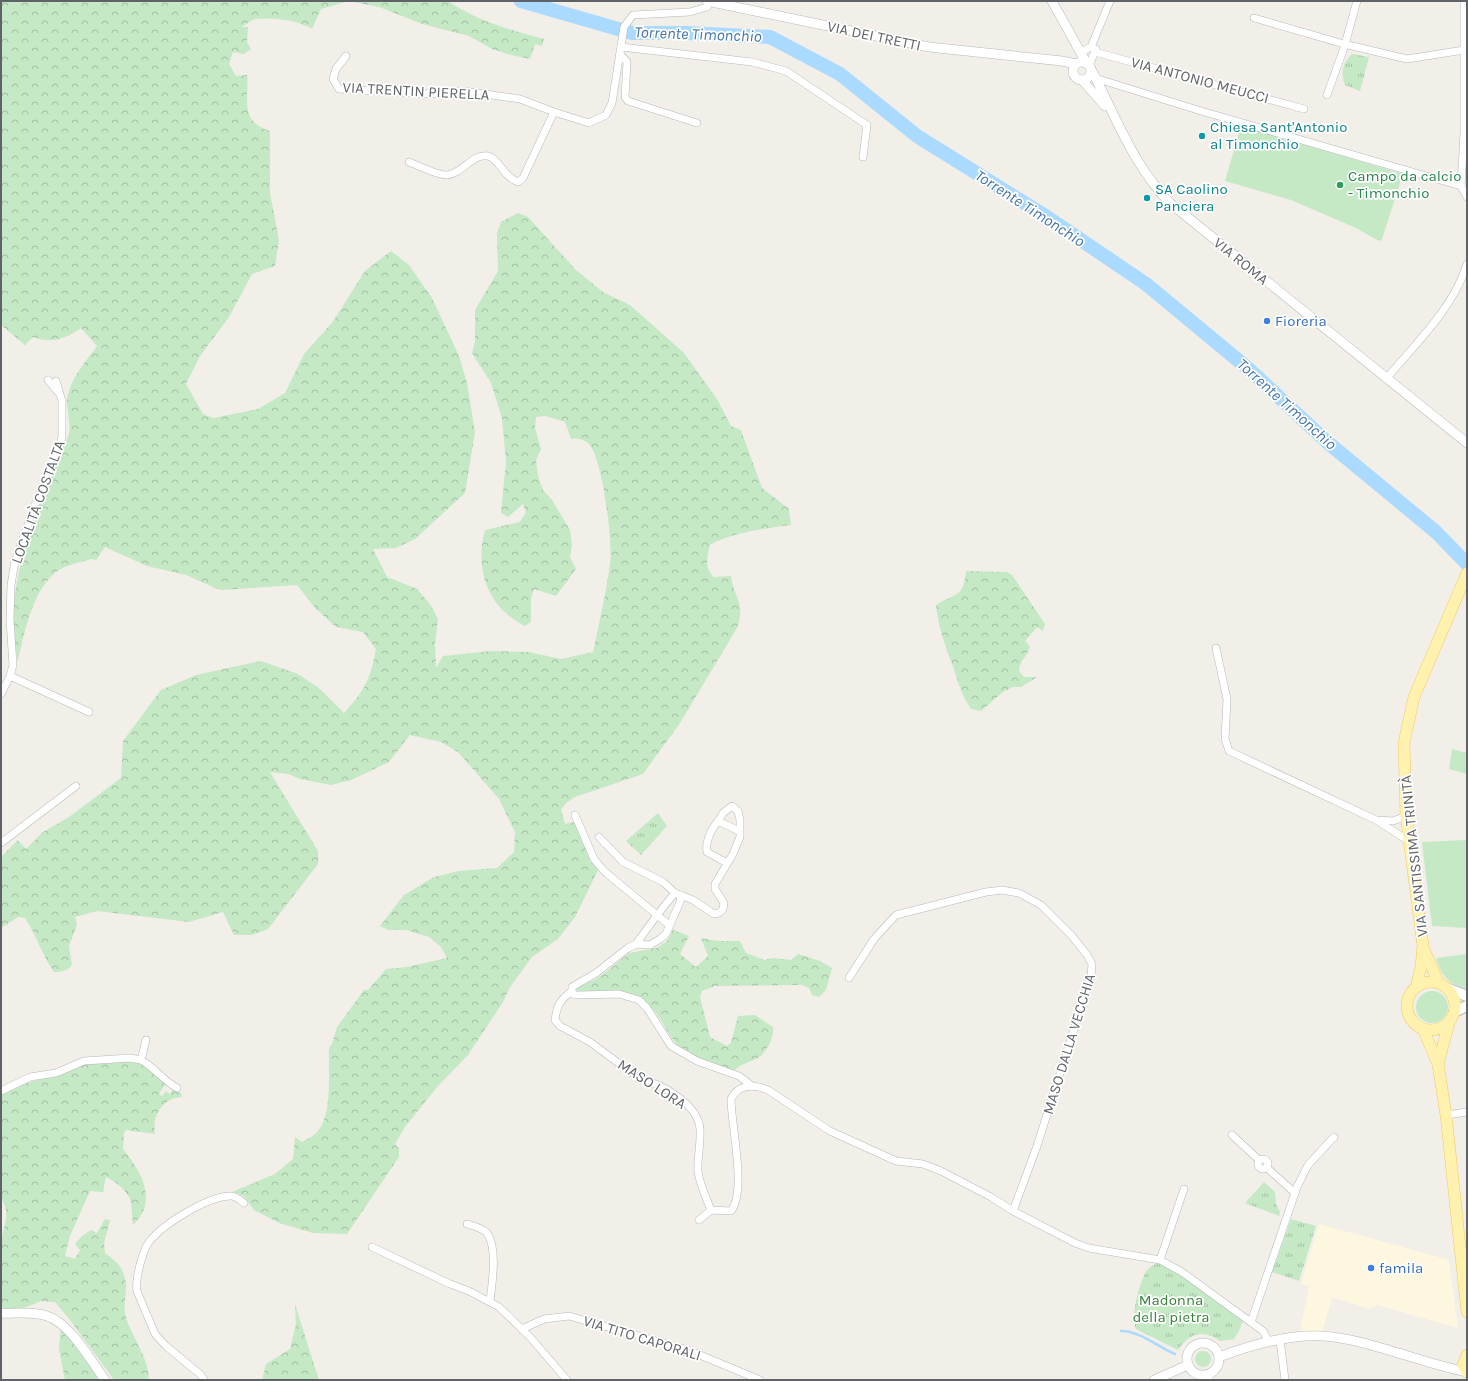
<svg xmlns="http://www.w3.org/2000/svg" width="1468" height="1381" font-family="Karla,sans-serif">
	<style>
		.commercial { fill: #fef7e0 }
		.green { fill: #c5e8c5 }
		.forest { fill: url(#forest-crowns) }
		.park { fill: url(#park-tufts) }
		.lines { fill: none; stroke-linecap: round; stroke-linejoin: round }
		.stream { stroke: #aadaff; stroke-width: 2.5 }
		.river { stroke: #aadaff; stroke-width: 14 }
		.minor-casing { stroke: #b5b8bc; stroke-width: 8 }
		.tertiary-casing { stroke: #b5b8bc; stroke-width: 10 }
		.secondary-casing { stroke: #b6babf; stroke-width: 12 }
		.primary-casing { stroke: #f2c960; stroke-width: 12 }
		.minor { stroke: #fff; stroke-width: 7 }
		.tertiary { stroke: #fff; stroke-width: 9 }
		.secondary { stroke: #fff; stroke-width: 10 }
		.primary { stroke: #fff2af; stroke-width: 11 }
		.culture-dot { fill: #0f9aa8; stroke: #fff; stroke-width: 1.5 }
		.leisure-dot { fill: #2e9e5b; stroke: #fff; stroke-width: 1.5 }
		.shop-dot { fill: #3f7fe0; stroke: #fff; stroke-width: 1.5 }
		.labels { text-anchor: middle; dominant-baseline: central; stroke-width: 3.5; stroke-linejoin: round; paint-order: stroke }
		.street-label { font-size: 15px; fill: #5f6368; stroke: #fff }
		.culture-label { font-size: 15px; fill: #0d838f; stroke: #fff; text-anchor: start }
		.leisure-label { font-size: 15px; fill: #27864d; stroke: #fff; text-anchor: start }
		.shop-label { font-size: 15px; fill: #366cbe; stroke: #fff; text-anchor: start }
		.park-label { font-size: 15px; fill: #348238; stroke: #fff }
		.water-label { font-size: 16px; font-style: italic; fill: #4174aa; stroke: #fff }
	</style>
	<defs>
		<pattern id="forest-crowns" width="20" height="18" patternUnits="userSpaceOnUse"><rect width="20" height="18" fill="#c5e8c5"/><path d="M2 6a3 3 0 1 1 6 0M12 15a3 3 0 1 1 6 0" fill="none" stroke="#a3c0a4"/></pattern>
		<pattern id="park-tufts" width="24" height="20" patternUnits="userSpaceOnUse"><rect width="24" height="20" fill="#c5e8c5"/><path d="M3 7l-1-3M5 7V3M7 7l1-3M15 17l-1-3M17 17v-4M19 17l1-3" fill="none" stroke="#a3c0a4"/></pattern>
	</defs>
	<rect width="100%" height="100%" fill="#f1efe8"/>
	<polygon class="commercial" points="1319,1224 1449,1260 1458,1328 1377,1305 1370,1309 1332,1297 1322,1333 1300,1332 1309,1286 1301,1284"/>
	<g class="green">
		<polygon points="1241,126 1403,174 1382,239 1379,241 1356,228 1291,200 1225,181"/>
		<polygon points="1452,749 1467,753 1467,774 1449,769"/>
		<polygon points="1467,840 1467,928 1432,926 1422,842"/>
		<path d="M1467,954V989C1448,984 1442,976 1436,958Z"/>
		<circle cx="1432" cy="1007" r="16"/>
		<circle cx="1203" cy="1359" r="8"/>
	</g>
	<g class="forest">
		<path d="M1,1H448C477,21 510,30 544,39L542,46L535,44L530,59L507,54L492,49L469,36L422,24L379,7L349,1L321,9L312,29C298,20 273,17 256,19C251,20 246,24 242,27H248L247,42L251,49L244,54L233,52L229,64L236,76L247,75C249,89 243,109 253,121C257,126 265,129 270,131V193L279,240L275,266L252,274L229,317L200,356L186,384L203,414L213,418L258,409L285,393L304,354L332,323L365,271L391,251L409,265L432,298L459,356L467,383L475,432L465,493L415,539L396,548L373,549L387,577L417,589L430,604L438,619L435,644L436,668L443,656L491,651L529,652L561,659L593,652C599,623 606,594 610,565C613,543 603,462 590,445C585,439 578,438 571,439L565,422L546,416L536,417L535,428L541,449L536,460L538,476L543,490L552,500L570,530L572,545L570,557L576,569L556,596L534,589L531,598V622L525,626C488,608 474,569 485,530L520,522L526,512L523,504L508,517L501,513L506,462L502,418L491,383L472,353L475,342V310L498,271L497,233L501,222L518,213L528,217L576,270L603,292L630,305L684,353L717,399L731,426L741,430L762,488L789,509L791,525C767,528 730,533 710,545C707,557 704,568 714,577L731,576C734,599 746,602 737,628L680,723L643,774L575,797L566,803L561,810L565,824L572,822L577,824L599,868L575,917L558,939L532,957L510,987L503,1002L468,1055L437,1087L405,1127L395,1144L399,1149V1157L347,1234L313,1233L279,1223L254,1210L244,1196L232,1192L275,1174L293,1159L295,1137L302,1142C307,1139 314,1136 318,1131C333,1112 328,1072 329,1048L332,1044L337,1027L364,990H368L386,969L407,967L447,958L441,947L429,937L406,930H388L380,926L404,895L434,877L459,871L497,868L514,852L515,832L499,799L472,768L458,752L441,742L410,735L389,762L351,780L331,785L300,779L288,774L270,772L318,851V864L268,929L252,935H234L223,912L189,922L97,911L75,917L77,925L69,946L72,965C68,971 61,972 54,972C42,955 37,936 25,918L18,917L1,928V857L18,840L26,849L43,832L69,817L121,778L123,741L161,690L196,675L261,661L298,674L319,688L344,713C365,690 370,680 376,649L363,632L336,627L316,609L297,585L220,590L186,575L147,566L105,547L96,560L92,559C82,562 68,564 59,570C33,587 24,633 18,661C16,652 14,643 13,634C11,585 28,532 46,487C52,470 63,455 68,437C72,426 67,413 67,401C69,380 85,363 97,346L81,328C65,339 52,344 33,337L25,345L1,325Z"/>
		<path d="M966,571L1007,572L1012,575L1045,624L1043,631L1037,627L1025,641L1030,646C1028,656 1019,661 1019,671L1024,677H1037L1021,687H1013L1003,692L981,711L971,709C960,693 958,680 951,661C944,643 938,625 936,605C956,592 963,599 966,571Z"/>
		<path d="M673,930L689,936L680,954L696,967L708,956L701,938L717,941H740L746,953L764,960L773,958L791,960L798,954L820,961L832,968L826,990L819,997L812,995L809,988L802,985L715,986L702,991L700,997L710,1037L727,1046L731,1043L738,1016L755,1015L773,1027C775,1036 766,1053 758,1058C747,1063 741,1064 732,1072C714,1065 689,1060 677,1045C664,1029 658,1008 639,997L581,994L574,991L577,987L594,980L606,972L629,953L657,948L667,941Z"/>
		<path d="M110,1061L140,1063L153,1068L167,1085L164,1086L159,1094L162,1096L166,1091L170,1094L174,1088L181,1093L182,1097C162,1098 152,1116 155,1134L126,1130L124,1133L123,1149C141,1171 159,1201 133,1225C132,1218 132,1201 129,1197C124,1188 115,1181 106,1177L103,1192L90,1191L70,1236L65,1256L75,1259L80,1250L75,1244L82,1236L91,1230L97,1233L105,1219L110,1220L104,1243L105,1253C111,1258 119,1263 122,1270C130,1285 123,1298 125,1313C130,1336 149,1356 149,1380H114L70,1320L55,1302L41,1301L19,1310L1,1308C1,1287 0,1264 1,1242C3,1225 12,1215 1,1198V1093L20,1085L49,1077L74,1065Z"/>
		<polygon points="295,1304 319,1380 262,1380 266,1364 290,1349 296,1324"/>
		<polygon points="61,1324 105,1380 65,1380 59,1349"/>
	</g>
	<g class="park">
		<path d="M1352,54L1369,57L1360,91L1345,85C1340,73 1343,62 1352,54Z"/>
		<polygon points="658,813 667,826 641,855 626,841"/>
		<polygon points="1264,1182 1275,1192 1276,1204 1280,1212 1279,1216 1245,1203"/>
		<polygon points="1291,1219 1316,1226 1299,1281 1272,1272"/>
		<path d="M1161,1262L1186,1276L1243,1320L1239,1331L1234,1339L1220,1341C1202,1329 1190,1333 1178,1350L1136,1329C1131,1316 1138,1288 1144,1276C1146,1269 1154,1264 1161,1262Z"/>
	</g>
	<g class="lines">
		<path class="stream" d="M1121,1331C1140,1331 1158,1347 1175,1354"/>
		<polyline class="river" points="521,1 632,33 687,33 770,37 840,74 917,136 1047,217 1146,284 1251,371 1326,441 1436,532 1467,564"/>
		<defs>
			<g id="minor">
				<polyline points="1254,18 1344,44 1407,59 1464,50"/>
				<polyline points="1076,46 1083,51 1091,47 1110,1"/>
				<polyline points="621,47 752,62 786,71 867,125 863,157"/>
				<polyline points="1095,52 1304,109"/>
				<polyline points="620,54 627,62 625,97 628,101 697,123"/>
				<polyline points="346,56 336,69 333,79 339,89 431,94 463,91 520,99 554,112 589,123 606,115 612,103 624,27 633,15 690,12 707,7 710,1"/>
				<polyline points="1089,65 1096,49"/>
				<polyline points="1095,78 1201,111 1461,186"/>
				<polyline points="1327,95 1344,48 1357,1"/>
				<path d="M409,162C417,165 439,176 447,175C462,174 473,153 488,156C499,158 502,176 518,182L523,178L554,112"/>
				<polyline points="1461,186 1464,133 1464,1"/>
				<polyline points="1461,186 1467,197"/>
				<path d="M1386,379C1416,343 1453,309 1467,264"/>
				<polyline points="48,380 58,392"/>
				<polyline points="1216,648 1227,699 1225,739 1229,751 1376,820 1393,821 1406,816"/>
				<polyline points="10,676 89,712"/>
				<polyline points="1,694 10,676 13,665 10,620 11,585 15,561 35,505 59,450 62,437 62,401 56,381"/>
				<polyline points="575,815 594,859 604,871 669,925"/>
				<polyline points="1376,820 1410,842"/>
				<polyline points="599,837 623,862 663,882 675,893"/>
				<polyline points="1,843 76,786"/>
				<path d="M727,863L707,852C705,840 711,830 718,821L739,831"/>
				<polyline points="681,895 680,902 666,934 660,939 650,945 636,944 628,948 596,973 572,987 572,992 574,995 580,995 619,994 639,1000 647,1008 671,1046 697,1061 739,1076 752,1086"/>
				<path d="M636,944C649,926 661,909 675,893L693,900L714,914L719,913L723,909L724,903L715,889V884L733,854L740,837V820L738,811L732,806L723,813L718,821"/>
				<polyline points="849,978 874,939 896,915 986,892 1002,890 1019,893 1041,905 1072,936 1087,955 1092,964 1091,976 1037,1146 1013,1211"/>
				<path d="M572,991C560,1000 557,1005 555,1020L560,1026L590,1042L640,1079C662,1084 698,1104 700,1129C701,1143 697,1159 698,1172C700,1185 706,1198 711,1210"/>
				<path d="M141,1060C155,1068 163,1080 177,1088"/>
				<polyline points="1,1091 30,1077 56,1073 84,1061 130,1058 141,1060 146,1040"/>
				<polyline points="1446,1115 1467,1112"/>
				<polyline points="1232,1135 1259,1160"/>
				<circle cx="1263" cy="1164" r="5"/>
				<polyline points="1266,1167 1295,1193"/>
				<path d="M699,1220L711,1210L731,1211C747,1191 731,1125 731,1099C738,1084 754,1084 768,1090L830,1131L896,1161L923,1164L941,1171L991,1197L1013,1211L1075,1243L1089,1248L1160,1260L1182,1272L1263,1331L1269,1342"/>
				<path d="M467,1224C474,1226 482,1228 487,1233C498,1249 492,1283 490,1301"/>
				<polyline points="372,1247 450,1284 469,1291 499,1307 530,1337 567,1380"/>
				<polyline points="1160,1260 1184,1189"/>
				<polyline points="1251,1322 1297,1187 1308,1165 1334,1137"/>
				<polyline points="522,1329 544,1319 569,1316 688,1350 760,1380"/>
				<polyline points="1280,1340 1285,1380"/>
				<polyline points="1209,1374 1209,1380"/>
				<path d="M204,1380L201,1375L166,1346L155,1334L137,1291C135,1280 142,1252 149,1242C163,1224 208,1196 231,1196C236,1196 240,1200 244,1203"/>
			</g>
			<g id="tertiary">
				<polyline points="707,1 929,47 1062,61 1076,64"/>
				<polyline points="1052,1 1087,64"/>
				<circle cx="1082" cy="71" r="9"/>
				<path d="M1092,71C1116,117 1133,165 1170,203L1467,443"/>
				<polyline points="1082,80 1105,106"/>
				<path d="M1,1313C16,1314 33,1311 47,1316C70,1323 91,1361 105,1380"/>
				<circle cx="1203" cy="1359" r="16"/>
				<path d="M1219,1357C1251,1345 1288,1334 1323,1336C1368,1339 1420,1363 1467,1372"/>
				<polyline points="1154,1380 1188,1365"/>
			</g>
			<g id="secondary">
				<polyline points="1449,989 1467,996"/>
				<polyline points="1454,1012 1467,1006"/>
			</g>
			<g id="primary">
				<polyline points="1424,950 1439,983"/>
				<circle cx="1431" cy="1006" r="24"/>
				<polyline points="1416,987 1421,967 1423,946 1406,816 1404,743 1414,697 1467,573"/>
				<polyline points="1423,1029 1438,1064 1446,1115 1467,1312"/>
				<polyline points="1438,1064 1449,1023"/>
				<polyline points="1467,1355 1463,1365 1467,1372"/>
			</g>
		</defs>
		<use href="#minor" class="minor-casing"/>
		<use href="#tertiary" class="tertiary-casing"/>
		<use href="#secondary" class="secondary-casing"/>
		<use href="#primary" class="primary-casing"/>
		<use href="#minor" class="minor"/>
		<use href="#tertiary" class="tertiary"/>
		<use href="#secondary" class="secondary"/>
		<use href="#primary" class="primary"/>
	</g>
	<g class="culture-dot">
		<circle cx="1202" cy="136" r="4"/>
		<circle cx="1147" cy="198" r="4"/>
	</g>
	<circle class="leisure-dot" cx="1340" cy="185" r="4"/>
	<g class="shop-dot">
		<circle cx="1267" cy="321" r="4"/>
		<circle cx="1371" cy="1268" r="4"/>
	</g>
	<g class="labels">
		<g class="street-label">
			<text transform="translate(874 36) rotate(12)">VIA DEI TRETTI</text>
			<text transform="translate(1200 80) rotate(15)">VIA ANTONIO MEUCCI</text>
			<text transform="translate(416 91) rotate(3)">VIA TRENTIN PIERELLA</text>
			<text transform="translate(1241 261) rotate(39)">VIA ROMA</text>
			<text transform="translate(38 502) rotate(-70)">LOCALITÀ COSTALTA</text>
			<text transform="translate(1414 856) rotate(-96)">VIA SANTISSIMA TRINITÀ</text>
			<text transform="translate(1069 1044) rotate(-73)">MASO DALLA VECCHIA</text>
			<text transform="translate(652 1084) rotate(33)">MASO LORA</text>
			<text transform="translate(642 1338) rotate(17)">VIA TITO CAPORALI</text>
		</g>
		<g class="culture-label">
			<text x="1210" y="127">Chiesa Sant'Antonio<tspan x="1210" dy="17">al Timonchio</tspan></text>
			<text x="1155" y="189">SA Caolino<tspan x="1155" dy="17">Panciera</tspan></text>
		</g>
		<g class="leisure-label">
			<text x="1348" y="176">Campo da calcio<tspan x="1348" dy="17">- Timonchio</tspan></text>
		</g>
		<g class="shop-label">
			<text x="1275" y="321">Fioreria</text>
			<text x="1379" y="1268">famila</text>
		</g>
		<g class="park-label">
			<text x="1171" y="1300">Madonna<tspan x="1171" dy="17">della pietra</tspan></text>
		</g>
		<g class="water-label">
			<text transform="translate(698 34) rotate(2)">Torrente Timonchio</text>
			<text transform="translate(1030 208) rotate(33)">Torrente Timonchio</text>
			<text transform="translate(1287 404) rotate(42)">Torrente Timonchio</text>
		</g>
	</g>
	<rect width="1468" height="1381" fill="none" stroke="#5f6368" stroke-width="4"/>
</svg>
